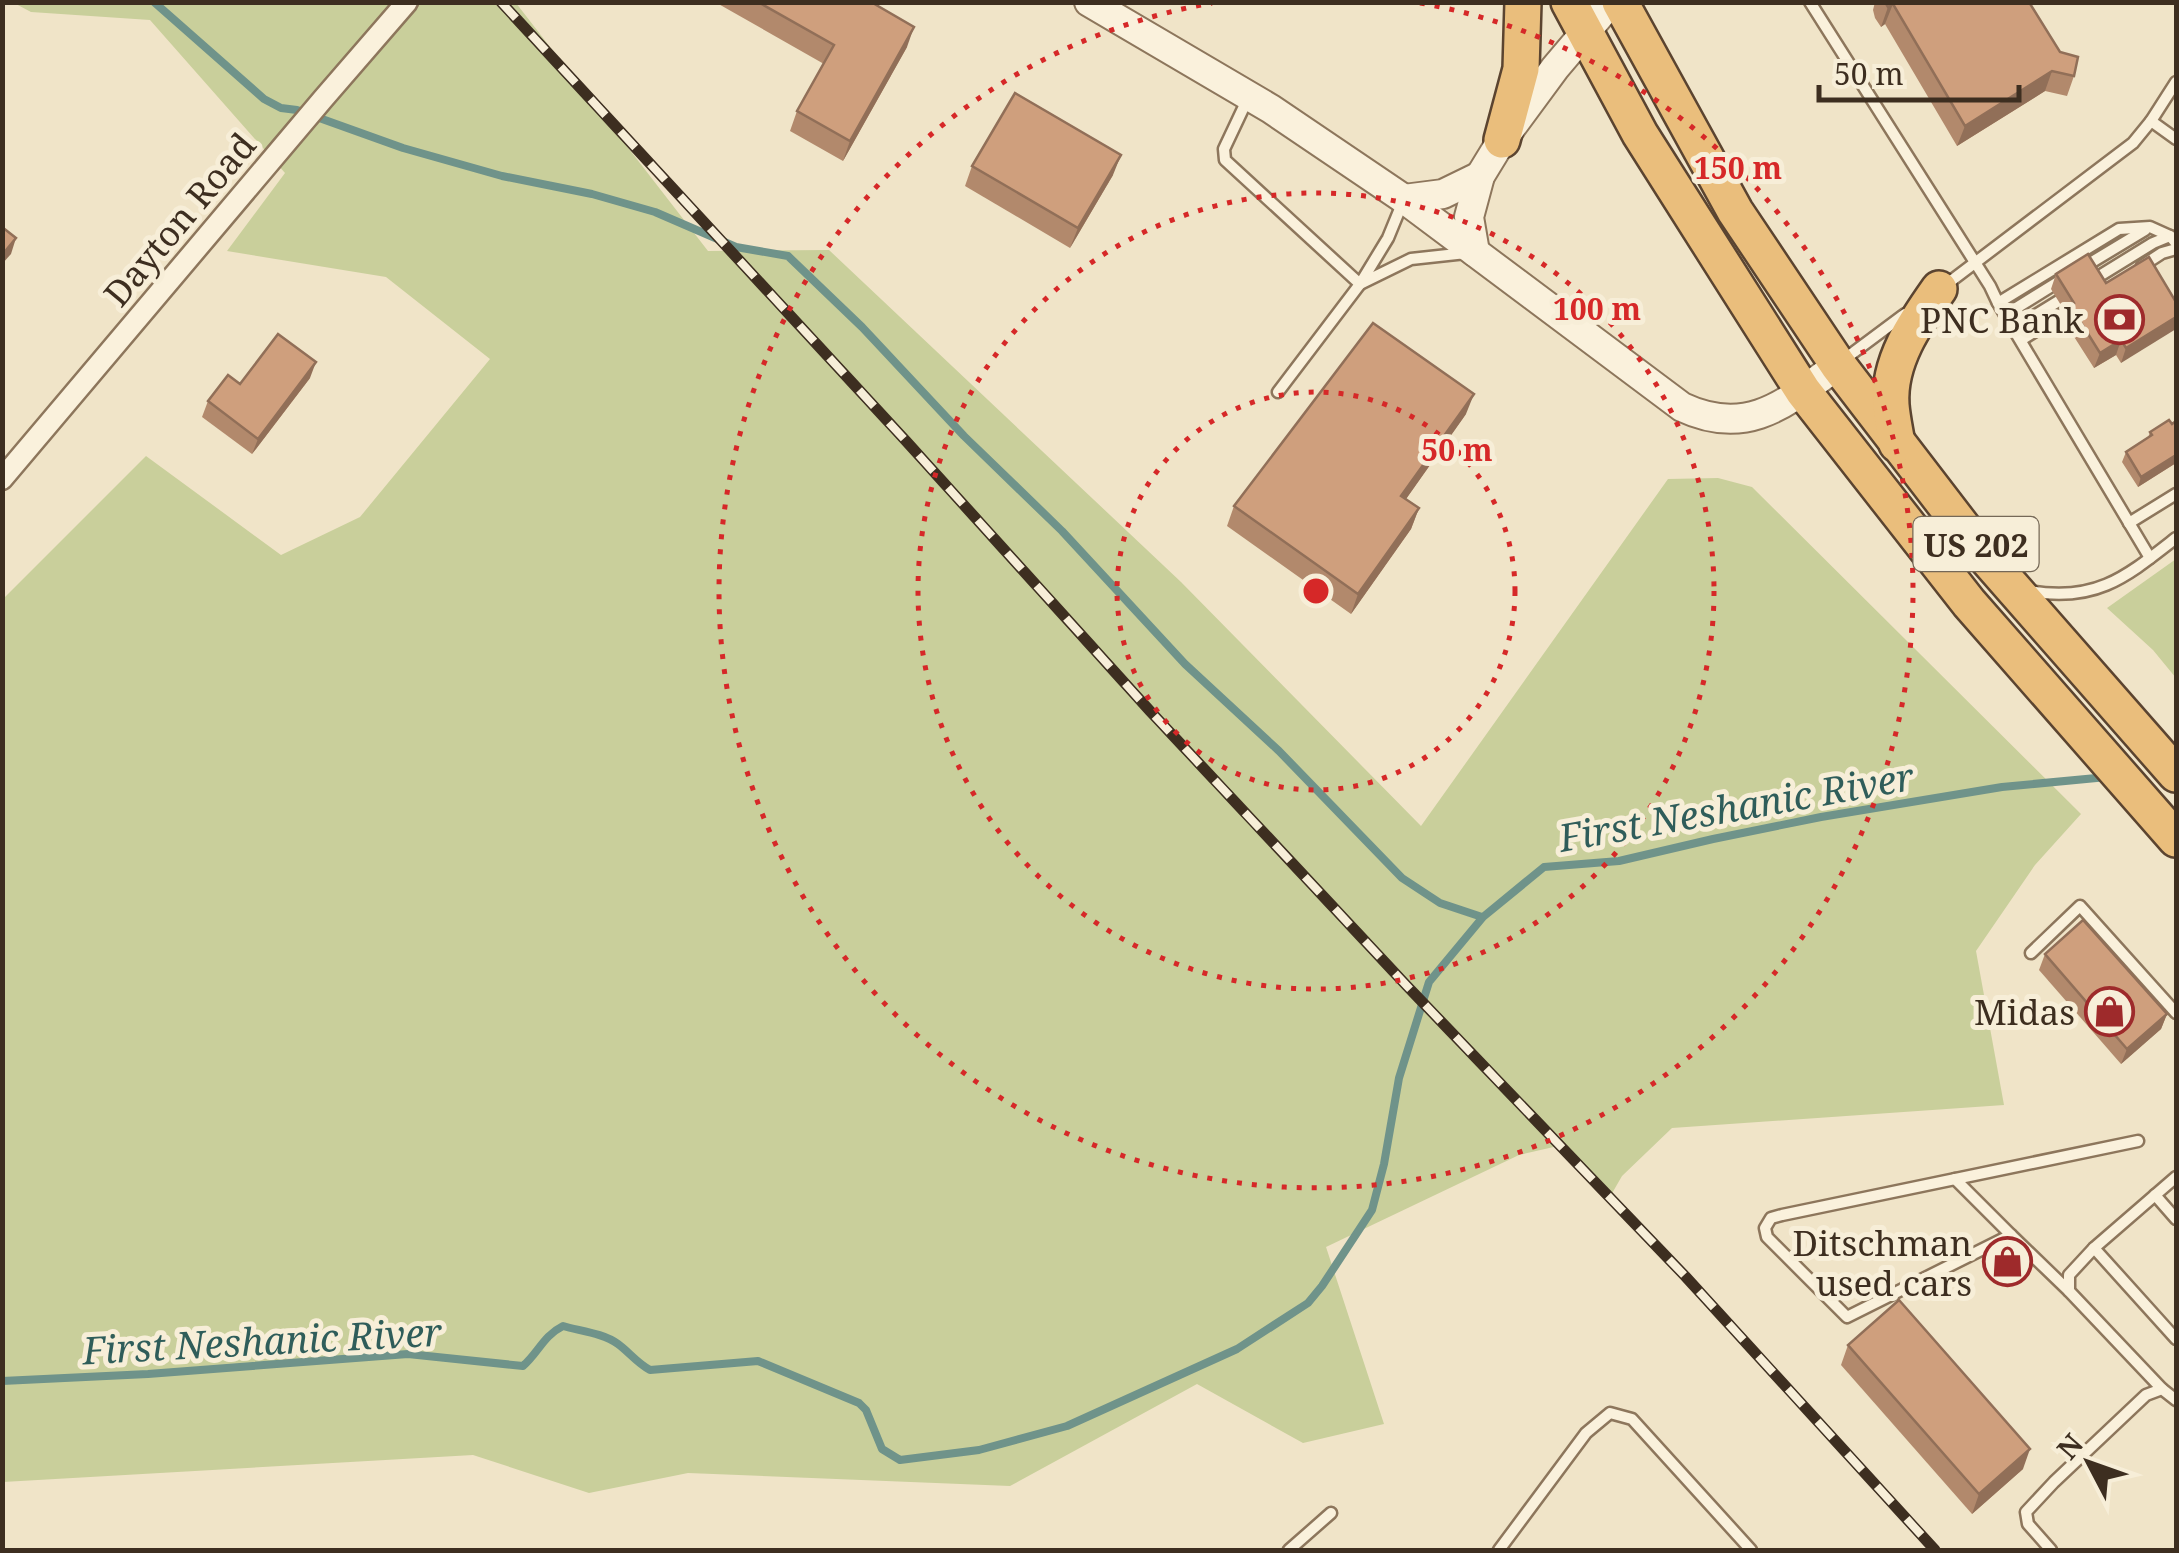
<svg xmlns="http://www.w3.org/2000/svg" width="2179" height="1553" font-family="'Noto Serif',serif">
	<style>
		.green { fill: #c9cf9b }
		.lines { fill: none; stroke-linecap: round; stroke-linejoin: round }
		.stream { stroke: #6f938a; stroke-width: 8 }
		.service-casing { stroke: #8d765c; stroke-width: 15 }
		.minor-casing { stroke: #8d765c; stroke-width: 25 }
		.tertiary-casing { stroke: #8d765c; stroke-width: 32 }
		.trunk-casing { stroke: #5b4430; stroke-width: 40 }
		.service { stroke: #faf1dc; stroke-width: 10 }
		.minor { stroke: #faf1dc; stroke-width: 20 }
		.tertiary { stroke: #faf1dc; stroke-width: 28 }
		.trunk { stroke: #eabe7c; stroke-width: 35 }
		.rail-casing { stroke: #3d2e20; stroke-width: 11 }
		.rail { stroke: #f7eed8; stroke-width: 8; stroke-dasharray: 22; stroke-linecap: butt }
		.wall { fill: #b2896c }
		.shaded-wall { fill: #916f58 }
		.building { fill: #cf9f7d; stroke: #916f58; stroke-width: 2.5 }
		.ring { fill: none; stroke: #d62828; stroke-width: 5; stroke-dasharray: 5 10 }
		.labels { text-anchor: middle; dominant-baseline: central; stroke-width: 10; stroke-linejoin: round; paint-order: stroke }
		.shield { fill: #f7eed8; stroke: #756857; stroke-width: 2.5 }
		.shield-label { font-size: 32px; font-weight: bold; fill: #3d2e20 }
		.street-label { font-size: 35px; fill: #3d2e20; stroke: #f7eed8 }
		.poi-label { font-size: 35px; fill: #3d2e20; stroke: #f7eed8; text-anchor: end }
		.water-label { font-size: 38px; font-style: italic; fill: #2f5d5a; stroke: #f7eed8 }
		.centre { fill: #d62828; stroke: #f7eed8; stroke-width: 5 }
		.ring-label { font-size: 30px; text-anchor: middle; font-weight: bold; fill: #d62828; stroke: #f7eed8; stroke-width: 10; stroke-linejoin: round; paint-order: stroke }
	</style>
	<rect width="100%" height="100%" fill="#f0e4c8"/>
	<g class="green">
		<polygon points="14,3 516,3 708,251 829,250 1181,582 1421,826 1668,479 1718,478 1752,487 2081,814 2035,865 1976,951 2004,1105 1672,1128 1622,1176 1607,1202 1558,1146 1519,1155 1326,1247 1384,1424 1303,1443 1197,1384 1010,1486 688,1473 589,1493 473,1455 3,1482 3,599 146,456 281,555 360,517 490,359 386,277 227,251 285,173 150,20 31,12"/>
		<polygon points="2176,559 2176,678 2153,650 2107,608"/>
	</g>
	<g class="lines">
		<g class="stream">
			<polyline points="154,2 264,99 281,108 297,110 403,148 502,176 592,194 655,212 736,247 788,256 862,327 964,436 1062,531 1185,664 1279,751 1402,878 1440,903 1482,917"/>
			<path d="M2,1381L148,1374L408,1354L523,1366C539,1352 543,1336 563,1326C580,1331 603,1333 618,1344C629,1352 637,1363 650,1370L758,1361L859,1403L866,1410L882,1449L900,1460L979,1450L1067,1426L1237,1349L1308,1303L1322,1286L1372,1210L1384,1164L1399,1078L1429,982L1483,917L1544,867L1619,861L1713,839L1821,817L2002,787L2107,777"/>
		</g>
		<defs>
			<g id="service">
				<polyline points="1810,2 1990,286 1998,303 2150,558"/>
				<polyline points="1249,96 1224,149 1225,160 1360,284 1278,392"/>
				<polyline points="2151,121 2176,139"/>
				<polyline points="1404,199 1388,238 1360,284 1411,259 1466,253"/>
				<polyline points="2142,266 2162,253 2176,249"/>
				<polyline points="2082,268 2145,230"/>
				<polyline points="2093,280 2153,243 2170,236"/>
				<polyline points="1943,287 2133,143 2151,121 2176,82"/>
				<polyline points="1998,303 2119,229 2150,227 2170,236 2176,243"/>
				<polyline points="2005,315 2063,279"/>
				<polyline points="2013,329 2070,294"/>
				<polyline points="2021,340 2076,306"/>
				<polyline points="1842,361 1905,314"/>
				<polyline points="2129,523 2176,494"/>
				<path d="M2029,591C2096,603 2126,577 2176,538"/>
				<polyline points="2031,953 2080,906 2176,1013"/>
				<polyline points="1955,1179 2011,1235"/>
				<polyline points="2155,1195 2176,1219"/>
				<polyline points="2094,1248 2176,1339"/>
				<polyline points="2069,1291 2011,1235 1847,1317 1767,1237 1765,1228 1771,1218 1782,1215 2138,1141"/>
				<polyline points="2162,1389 2069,1291 2069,1275 2094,1248 2176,1177"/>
				<polyline points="1289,1550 1331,1513"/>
				<polyline points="1499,1550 1586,1433 1610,1413 1632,1419 1751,1550"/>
				<polyline points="2051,1550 2028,1524 2026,1512 2054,1482 2146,1395 2162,1389 2176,1400"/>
			</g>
			<polyline id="minor" points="2,479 323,99 407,2"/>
			<g id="tertiary">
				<path d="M1089,2L1271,109L1404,199L1682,407C1748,438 1786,403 1838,365"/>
				<polyline points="1404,199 1443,194 1480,176"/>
				<polyline points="1475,252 1469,217 1480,176 1502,140 1555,68 1611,2"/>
			</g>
			<g id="trunk">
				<polyline points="1569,2 1640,134 1803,391 1969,603 2176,839"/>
				<polyline points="1620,2 1735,211 1838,365 1983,554 2176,774"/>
				<polyline points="1502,140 1521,69 1523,2"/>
				<path d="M1897,444C1895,431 1892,418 1891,405C1888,361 1915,323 1939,289"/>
			</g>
		</defs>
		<use href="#service" class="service-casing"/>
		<use href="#minor" class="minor-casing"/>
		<use href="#tertiary" class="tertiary-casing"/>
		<use href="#trunk" class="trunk-casing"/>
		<use href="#service" class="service"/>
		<use href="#minor" class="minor"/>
		<use href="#tertiary" class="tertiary"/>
		<use href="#trunk" class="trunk"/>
		<defs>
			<polyline id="rail" points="501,2 906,441 1150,711 1407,986 1685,1276 1935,1550"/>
		</defs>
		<use href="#rail" class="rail-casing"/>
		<use href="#rail" class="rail"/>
	</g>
	<g class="wall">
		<polygon points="715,2 871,2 907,47 843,161 790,131 797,111 824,64"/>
		<polygon points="1875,2 2029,2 2074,76 2067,96 2045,91 1957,146 1885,24 1881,27 1875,18 1873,10"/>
		<polygon points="972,166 1113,175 1070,248 965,186"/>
		<polygon points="2056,274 2106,283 2176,302 2121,363 2116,355 2094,368 2064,321 2067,315 2051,289"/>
		<polygon points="310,378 252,454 202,417 208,401"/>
		<polygon points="1466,414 1406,499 1419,508 1411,529 1351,614 1227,526 1234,506"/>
		<polygon points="2176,421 2176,463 2138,487 2122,462 2126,452 2148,438 2150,432"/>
		<polygon points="2045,954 2167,1014 2161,1029 2121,1064 2039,970"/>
		<polygon points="1848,1345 2023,1469 1972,1514 1841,1365"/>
	</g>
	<g class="shaded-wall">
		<polygon points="1893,4 1885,24 1881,27 1888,7"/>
		<polygon points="914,27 907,47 843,161 850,141"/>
		<polygon points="2052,71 2045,91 1957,146 1965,126"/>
		<polygon points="1121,155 1113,175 1070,248 1078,228"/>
		<polygon points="16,238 11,254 2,264 2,255"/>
		<polygon points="2176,317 2176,329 2121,363 2126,348"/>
		<polygon points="2121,340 2116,355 2094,368 2100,353"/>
		<polygon points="316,362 310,378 252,454 258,439"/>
		<polygon points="1474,394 1466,414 1394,516 1401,496"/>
		<polygon points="2176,455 2176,463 2138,487 2141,477"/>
		<polygon points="1419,508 1411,529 1351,614 1358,594"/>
		<polygon points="2167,1014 2161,1029 2121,1064 2127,1049"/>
		<polygon points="2030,1449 2023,1469 1972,1514 1979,1494"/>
	</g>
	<g class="building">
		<polygon points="758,2 871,2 914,27 850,141 797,111 834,45"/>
		<polygon points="1885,2 2029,2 2060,52 2078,57 2074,76 2052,71 1965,126 1893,4 1888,7"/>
		<polygon points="1015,93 1121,155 1078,228 972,166"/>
		<polygon points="2,227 16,238 2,255"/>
		<polygon points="2088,254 2106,283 2149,257 2176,302 2176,317 2126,348 2121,340 2100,353 2070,305 2074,303 2056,274"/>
		<polygon points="1373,323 1474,394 1401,496 1419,508 1358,594 1234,506"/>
		<polygon points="278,334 316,362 258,439 208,401 228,375 240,384"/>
		<polygon points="2169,420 2172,424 2176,421 2176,455 2141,477 2126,452 2152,435 2150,432"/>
		<polygon points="2083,920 2167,1014 2127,1049 2045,954"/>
		<polygon points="1899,1300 2030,1449 1979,1494 1848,1345"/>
	</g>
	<g class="ring">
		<circle cx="1316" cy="591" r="199"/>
		<circle cx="1316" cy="591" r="398"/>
		<path d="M1420 3A597 597 0 1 1 1212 3"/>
	</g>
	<defs>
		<symbol id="bank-ring" viewBox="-11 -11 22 22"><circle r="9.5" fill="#f7eed8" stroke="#9e2a2b" stroke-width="1.5"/><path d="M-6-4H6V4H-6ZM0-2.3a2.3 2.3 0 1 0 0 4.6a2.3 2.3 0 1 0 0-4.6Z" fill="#9e2a2b"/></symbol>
		<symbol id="shop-ring" viewBox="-11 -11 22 22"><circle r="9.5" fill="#f7eed8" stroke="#9e2a2b" stroke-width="1.5"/><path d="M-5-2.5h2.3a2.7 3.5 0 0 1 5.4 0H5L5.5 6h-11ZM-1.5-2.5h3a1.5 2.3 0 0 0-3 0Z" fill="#9e2a2b"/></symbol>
	</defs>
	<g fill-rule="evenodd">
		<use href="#bank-ring" x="2092" y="292" width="55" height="55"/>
		<use href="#shop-ring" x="2082" y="984" width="55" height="55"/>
		<use href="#shop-ring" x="1980" y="1234" width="55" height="55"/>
	</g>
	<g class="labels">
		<rect class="shield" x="1913.5" y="517" width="125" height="54" rx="8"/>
		<g class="shield-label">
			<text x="1976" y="544">US 202</text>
		</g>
		<g class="street-label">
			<text transform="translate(179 219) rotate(-50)">Dayton Road</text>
		</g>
		<g class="poi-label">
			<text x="2084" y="319">PNC Bank</text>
			<text x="2075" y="1011">Midas</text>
			<text x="1972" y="1242">Ditschman<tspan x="1972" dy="40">used cars</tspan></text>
		</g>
		<g class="water-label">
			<text transform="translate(1736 806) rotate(-10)">First Neshanic River</text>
			<text transform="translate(262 1340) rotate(-3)">First Neshanic River</text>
		</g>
	</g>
	<circle cx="1316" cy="591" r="15" class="centre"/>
	<g class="ring-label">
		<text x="1738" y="179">150 m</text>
		<text x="1597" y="320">100 m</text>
		<text x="1457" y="461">50 m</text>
	</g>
	<rect width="2179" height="1553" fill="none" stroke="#3d2e20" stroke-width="10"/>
	<g transform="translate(2089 1463) rotate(311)" stroke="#f7eed8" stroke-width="8" paint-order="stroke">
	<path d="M0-8L18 38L0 25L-18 38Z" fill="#3d2e20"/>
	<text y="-15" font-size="28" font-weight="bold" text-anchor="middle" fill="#3d2e20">N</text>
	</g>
	<path d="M1819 85v15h200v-15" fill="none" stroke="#3d2e20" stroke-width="5"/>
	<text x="1834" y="85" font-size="30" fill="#3d2e20" stroke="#f7eed8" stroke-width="8" paint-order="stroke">50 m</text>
</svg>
